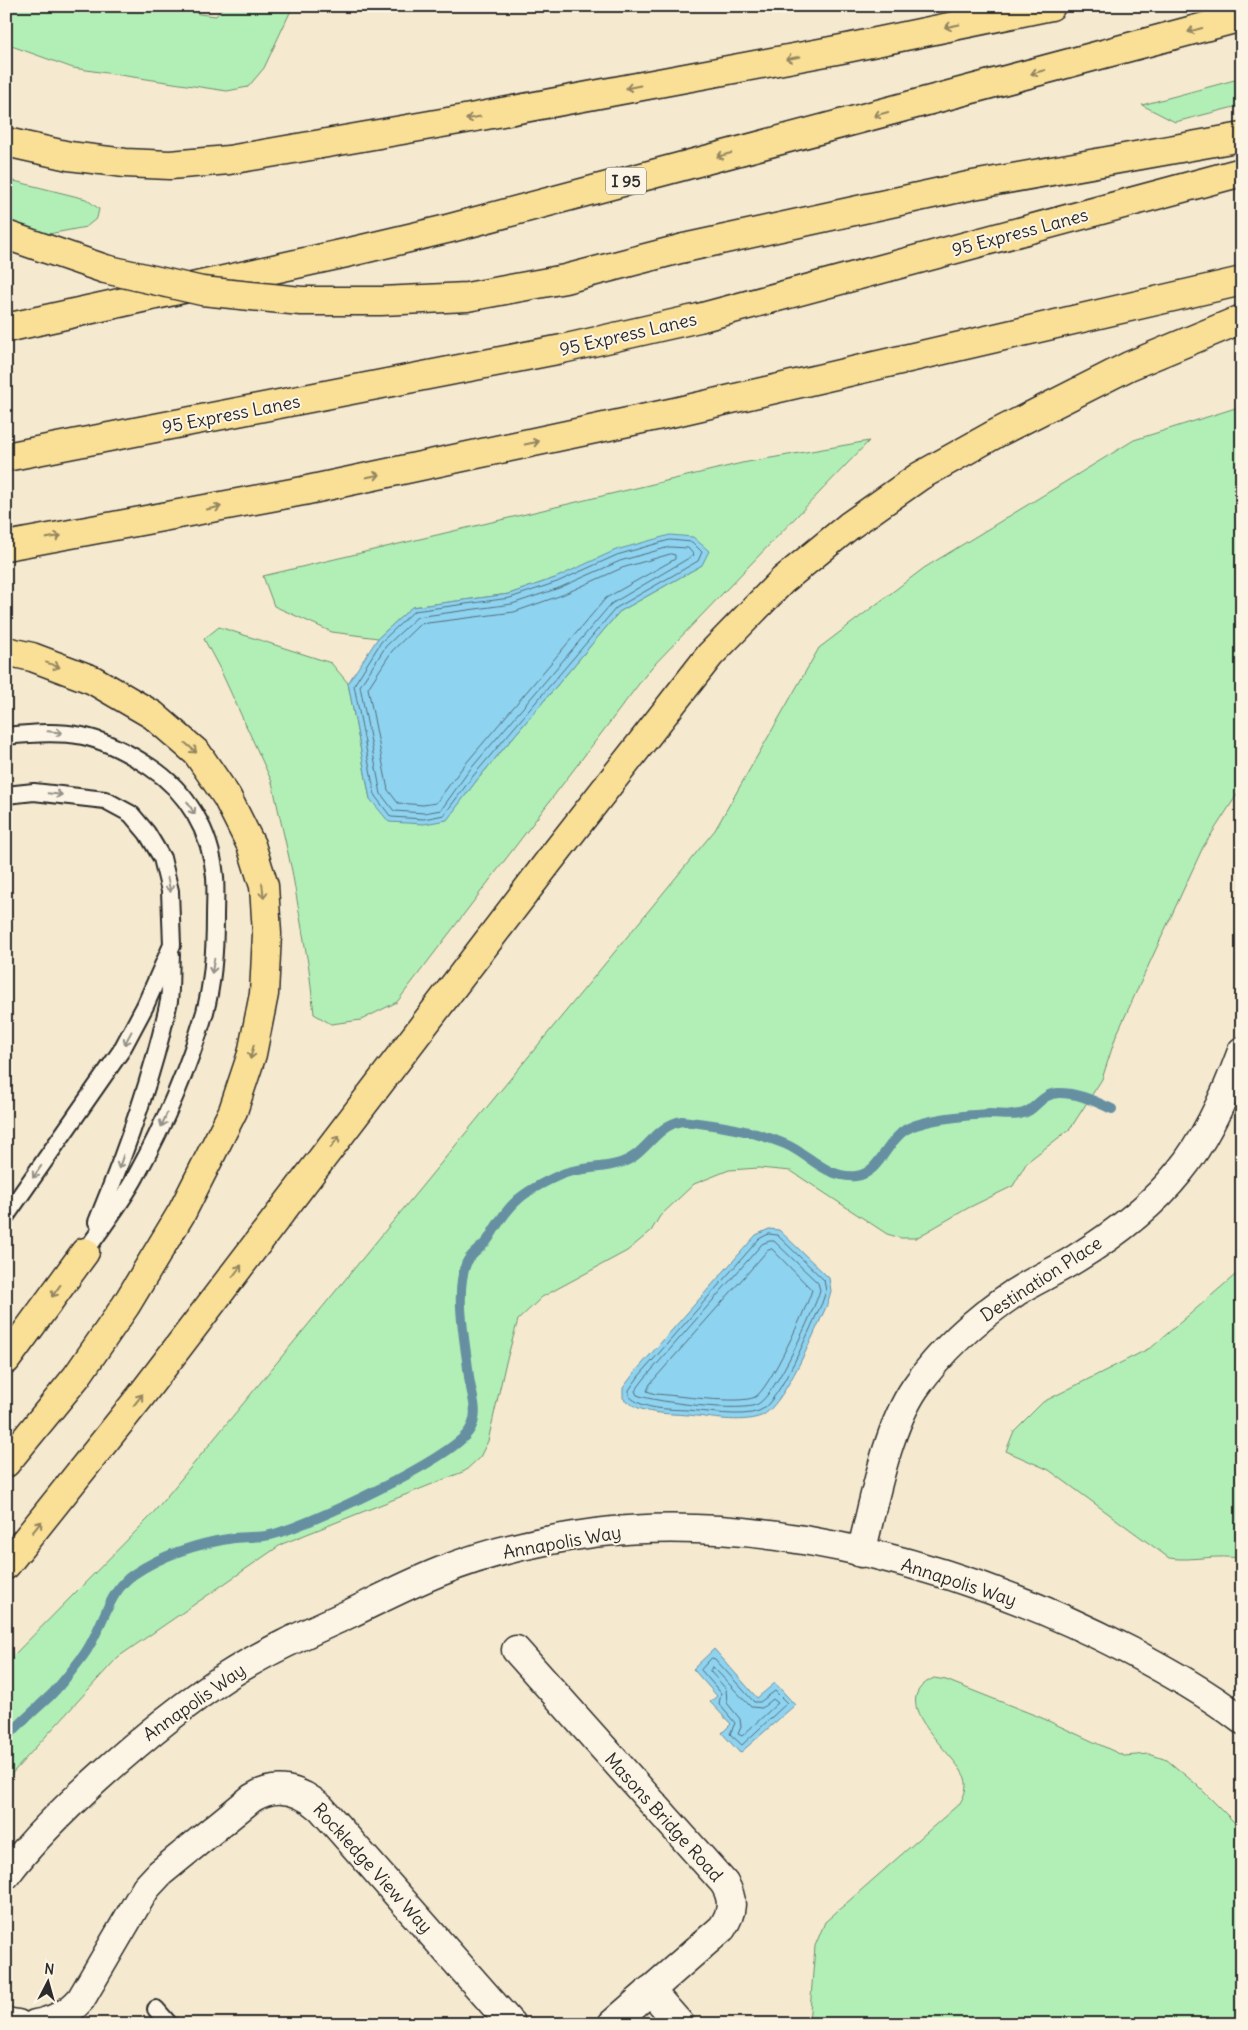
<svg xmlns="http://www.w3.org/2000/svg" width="1248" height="2030" font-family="Delius,sans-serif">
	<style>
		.green { fill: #b1efb6; stroke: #6e8d70 }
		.water { fill: #8ed3f0; stroke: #6690a1 }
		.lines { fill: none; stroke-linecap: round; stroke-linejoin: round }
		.shore { stroke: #536e7a; stroke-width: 1 }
		.stream { stroke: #6690a1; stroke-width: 10 }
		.lane-casing { stroke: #2b2b2b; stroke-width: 20 }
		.street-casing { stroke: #2b2b2b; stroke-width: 31 }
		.secondary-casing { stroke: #2b2b2b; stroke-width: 31 }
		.highway-casing { stroke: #2b2b2b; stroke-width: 31 }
		.lane { stroke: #fcf5e5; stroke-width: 16 }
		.street { stroke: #fcf5e5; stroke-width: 28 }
		.secondary { stroke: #fcf5e5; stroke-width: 28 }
		.highway { stroke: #fadf96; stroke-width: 28 }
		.highway-bridge-casing { stroke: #2b2b2b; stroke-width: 31; stroke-linecap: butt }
		.highway-bridge { stroke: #fadf96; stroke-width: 28 }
		.oneway { stroke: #928560 }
		.oneway2 { stroke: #949088 }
		.labels { text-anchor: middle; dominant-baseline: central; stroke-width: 4; stroke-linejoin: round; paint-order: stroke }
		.shield { fill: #fcf5e5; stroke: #6a6863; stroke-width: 1 }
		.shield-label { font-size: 16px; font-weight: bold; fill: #2b2b2b }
		.street-label { font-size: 18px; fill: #2b2b2b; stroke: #fcf5e5 }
	</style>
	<rect width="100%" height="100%" fill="#f5e9cf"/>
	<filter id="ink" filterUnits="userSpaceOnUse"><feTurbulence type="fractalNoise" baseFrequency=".02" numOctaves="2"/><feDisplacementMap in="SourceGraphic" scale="10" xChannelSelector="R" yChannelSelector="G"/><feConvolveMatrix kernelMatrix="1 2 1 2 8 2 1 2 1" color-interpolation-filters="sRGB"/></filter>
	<g filter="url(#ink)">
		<g class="green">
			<polygon points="6,6 186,6 199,14 216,16 224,6 293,6 264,68 248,87 227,91 73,68 6,44"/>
			<polygon points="1242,78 1242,105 1175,122 1142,105"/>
			<polygon points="6,179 86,199 99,209 97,218 86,227 6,242"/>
			<polygon points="1242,406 1242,787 1203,847 1116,1036 1102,1079 1070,1129 1027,1162 1013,1186 968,1208 916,1238 901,1238 887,1234 791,1171 759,1168 729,1170 694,1184 660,1216 651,1231 627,1251 542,1297 518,1320 505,1366 488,1441 480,1457 465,1471 282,1544 118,1657 6,1780 6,1663 149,1518 715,830 819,648 924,568 1134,440"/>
			<polygon points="869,441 651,668 397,1002 361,1020 331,1024 314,1014 309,969 292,871 272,782 220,669 204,639 219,627 331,663 348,683 370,799 446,820 477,780 619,612 702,565 555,578 509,594 412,607 378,638 332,632 274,606 263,576 742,463"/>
			<path d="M1242,1269V1559C1217,1553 1193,1562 1169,1558L1049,1470L1006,1451L1014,1431L1043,1402L1152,1347Z"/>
			<path d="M934,1678L946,1680L1042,1718L1124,1756L1149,1754L1167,1760L1197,1785L1242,1830V2024H809L815,1946L825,1922L960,1803C964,1796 968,1787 965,1778C955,1752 882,1702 934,1678Z"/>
		</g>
		<g class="water">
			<polygon points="670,535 693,537 709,551 702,565 619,612 477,780 447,820 424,824 389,822 370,799 348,683 378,638 412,607 509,594 555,578 616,550"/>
			<path d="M769,1229L779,1230L829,1278L831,1291L827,1305C816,1328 784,1407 761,1416C740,1424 710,1417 688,1415C665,1413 641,1415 623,1398V1388L635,1372L756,1235Z"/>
			<polygon points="714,1649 757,1698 775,1683 795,1705 740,1753 722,1733 731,1724 710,1702 717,1696 693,1669"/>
		</g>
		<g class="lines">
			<g class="shore">
				<polygon points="670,540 692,542 702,552 698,561 616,608 473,776 444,815 424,819 391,817 375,796 354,685 381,642 414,611 510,598 557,582 617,555"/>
				<polygon points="670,547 688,548 694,555 611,604 468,772 441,810 424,813 394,811 381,794 360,686 386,646 417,617 512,604 559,588 620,561"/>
				<polygon points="671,554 675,555 675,559 606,598 462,768 436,803 423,805 398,803 388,790 368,688 392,651 420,624 514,612 562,595 622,568"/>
				<path d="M769,1234L777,1235L824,1280L826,1291L822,1303C811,1325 780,1403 759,1411C741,1418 706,1411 687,1410C668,1409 643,1410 629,1396V1390L639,1376L759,1239Z"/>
				<path d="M770,1241H774L818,1283L820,1290C814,1311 776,1394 758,1404C744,1413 654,1402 637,1395L635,1391L644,1379L762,1244Z"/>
				<path d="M772,1249L812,1290C807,1307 769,1390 755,1397C740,1405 675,1395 655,1394L647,1391L650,1384L767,1251Z"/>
				<polygon points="712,1658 715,1659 754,1702 760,1702 775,1691 787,1703 742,1745 730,1734 735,1723 719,1704 721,1693 701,1670"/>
				<polygon points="713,1667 751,1707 762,1708 773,1699 778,1703 742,1736 738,1734 741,1727 740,1719 727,1703 726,1689 710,1671"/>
			</g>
			<path class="stream" d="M6,1738C20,1723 35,1710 50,1696C62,1684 73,1669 83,1656C102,1631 107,1592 134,1574C164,1554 200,1543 234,1538C246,1536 259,1538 270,1535C306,1527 451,1459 469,1431C481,1414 471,1395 469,1377C466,1345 454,1294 466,1264C470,1253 483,1248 489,1238C510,1202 522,1192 560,1175C578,1167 601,1169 620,1163C646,1156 654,1126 682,1121C717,1125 752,1130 785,1144C809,1154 827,1179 856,1176C880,1173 886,1142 905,1130C923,1119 968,1115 990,1114C1000,1114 1010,1116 1020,1114C1036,1112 1040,1093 1059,1093C1079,1093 1094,1101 1112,1109"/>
			<defs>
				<g id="lane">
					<path d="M6,736C68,729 97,732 150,767C187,791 211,832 215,877C216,890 215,905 215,918C215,949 213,982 205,1012C188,1069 164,1125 136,1176C122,1202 102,1227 85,1252"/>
					<polyline points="6,795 34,792 105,800 131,814 147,833 162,858 170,891 172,945 145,1006 121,1051 6,1216"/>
					<path d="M97,1222C126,1151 153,1076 169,1001C171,986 170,970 171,955"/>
					<polyline points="156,2009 169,2024"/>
				</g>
				<g id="street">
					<path d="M861,1553C874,1502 886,1431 915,1388C942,1349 977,1318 1016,1292C1035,1280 1056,1271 1075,1259C1112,1236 1152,1206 1179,1172C1207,1138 1227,1092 1242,1051"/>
					<path d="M516,1650L724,1883C734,1899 733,1912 722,1928L612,2024"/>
					<polyline points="650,1990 680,2024"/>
					<polyline points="6,2022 18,2024"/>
					<path d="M35,2024C53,2021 69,2013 81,1999L146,1888L160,1873L252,1798C276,1783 300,1789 321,1808L511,2024"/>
				</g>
				<path id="secondary" d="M6,1875C33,1839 64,1809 97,1779C138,1742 181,1706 227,1676C266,1651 309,1632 351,1613C380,1599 409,1584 439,1572C487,1552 543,1540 594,1533C773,1512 972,1569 1130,1651C1169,1672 1207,1693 1242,1720"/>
				<g id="highway">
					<polyline points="6,142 69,156 125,163 170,165 229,160 465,119 847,48 1051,6"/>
					<polyline points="684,248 973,185 1242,137"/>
					<polyline points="6,328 346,253 447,229 1242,17"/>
					<polyline points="6,457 562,349 699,318 1242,172"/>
					<polyline points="6,546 303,491 675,412 1242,281"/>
					<polyline points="6,651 32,657 93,680 153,715 197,753 227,797 251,845 264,886 267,934 264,994 252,1054 233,1111 182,1212 126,1305 77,1376 6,1463"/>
					<polyline points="6,1360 85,1252"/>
					<polyline points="6,1565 140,1397 549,861 710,655 782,581 849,526 920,476 997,433 1129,366 1242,319"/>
				</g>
			</defs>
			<use href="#lane" class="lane-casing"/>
			<use href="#street" class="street-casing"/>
			<use href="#secondary" class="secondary-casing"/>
			<use href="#highway" class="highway-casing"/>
			<use href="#lane" class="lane"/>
			<use href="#street" class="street"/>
			<use href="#secondary" class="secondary"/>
			<use href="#highway" class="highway"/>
			<defs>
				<polyline id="highway-bridge" points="6,235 105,269 202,291 301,301 381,301 467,297 565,279 684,248"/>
			</defs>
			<use href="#highway-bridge" class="highway-bridge-casing"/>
			<use href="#highway-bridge" class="highway-bridge"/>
		</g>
		<defs><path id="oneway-shaft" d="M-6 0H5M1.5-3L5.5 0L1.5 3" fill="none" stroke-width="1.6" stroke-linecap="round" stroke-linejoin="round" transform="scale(1.25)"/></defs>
		<g class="oneway">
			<use href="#oneway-shaft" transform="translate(952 26) rotate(169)"/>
			<use href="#oneway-shaft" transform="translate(1195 30) rotate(165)"/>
			<use href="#oneway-shaft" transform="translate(793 58) rotate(169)"/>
			<use href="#oneway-shaft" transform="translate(1038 72) rotate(165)"/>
			<use href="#oneway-shaft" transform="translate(633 87) rotate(169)"/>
			<use href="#oneway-shaft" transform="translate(881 114) rotate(165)"/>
			<use href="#oneway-shaft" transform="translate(473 118) rotate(169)"/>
			<use href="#oneway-shaft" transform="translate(724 155) rotate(165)"/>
			<use href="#oneway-shaft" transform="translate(532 443) rotate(-12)"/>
			<use href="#oneway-shaft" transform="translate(373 476) rotate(-12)"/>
			<use href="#oneway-shaft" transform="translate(214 508) rotate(-11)"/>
			<use href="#oneway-shaft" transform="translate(54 537) rotate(-10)"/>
			<use href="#oneway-shaft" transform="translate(53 665) rotate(20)"/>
			<use href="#oneway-shaft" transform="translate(191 748) rotate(41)"/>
			<use href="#oneway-shaft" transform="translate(263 891) rotate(83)"/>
			<use href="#oneway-shaft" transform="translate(252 1052) rotate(104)"/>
			<use href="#oneway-shaft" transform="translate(335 1142) rotate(-53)"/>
			<use href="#oneway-shaft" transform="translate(237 1271) rotate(-53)"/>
			<use href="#oneway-shaft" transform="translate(56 1291) rotate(126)"/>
			<use href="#oneway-shaft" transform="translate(138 1400) rotate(-52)"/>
			<use href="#oneway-shaft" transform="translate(37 1527) rotate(-51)"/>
		</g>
		<g class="oneway2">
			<use href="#oneway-shaft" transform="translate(55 732) rotate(5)"/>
			<use href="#oneway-shaft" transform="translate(55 794) rotate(6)"/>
			<use href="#oneway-shaft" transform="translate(191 808) rotate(59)"/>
			<use href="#oneway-shaft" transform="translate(169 885) rotate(78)"/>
			<use href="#oneway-shaft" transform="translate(213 966) rotate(100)"/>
			<use href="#oneway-shaft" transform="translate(128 1038) rotate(118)"/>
			<use href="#oneway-shaft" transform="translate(164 1120) rotate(113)"/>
			<use href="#oneway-shaft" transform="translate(121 1162) rotate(108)"/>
			<use href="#oneway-shaft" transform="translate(37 1172) rotate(125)"/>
		</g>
	</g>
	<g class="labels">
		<rect class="shield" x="606" y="167.5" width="40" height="27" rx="4"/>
		<g class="shield-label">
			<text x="626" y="181">I 95</text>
		</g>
		<g class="street-label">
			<text transform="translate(1020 232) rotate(-15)">95 Express Lanes</text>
			<text transform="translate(628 334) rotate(-13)">95 Express Lanes</text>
			<text transform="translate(231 414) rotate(-11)">95 Express Lanes</text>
			<text transform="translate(1041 1279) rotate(-33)">Destination Place</text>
			<text transform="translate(562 1542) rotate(-10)">Annapolis Way</text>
			<text transform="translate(959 1582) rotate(18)">Annapolis Way</text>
			<text transform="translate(194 1702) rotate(-35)">Annapolis Way</text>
			<text transform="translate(664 1817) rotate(48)">Masons Bridge Road</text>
			<text transform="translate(373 1868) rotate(48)">Rockledge View Way</text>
		</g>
	</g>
	<rect width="1248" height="2030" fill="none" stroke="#fcf5e5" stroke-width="25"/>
	<rect x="12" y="12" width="1223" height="2005" fill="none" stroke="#2b2b2b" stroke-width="2" filter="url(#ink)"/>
	<g transform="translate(48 1982) rotate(6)" stroke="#fcf5e5" stroke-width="4" paint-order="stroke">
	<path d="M0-4L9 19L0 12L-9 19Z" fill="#2b2b2b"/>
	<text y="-8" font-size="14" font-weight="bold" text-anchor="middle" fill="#2b2b2b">N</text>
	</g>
</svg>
